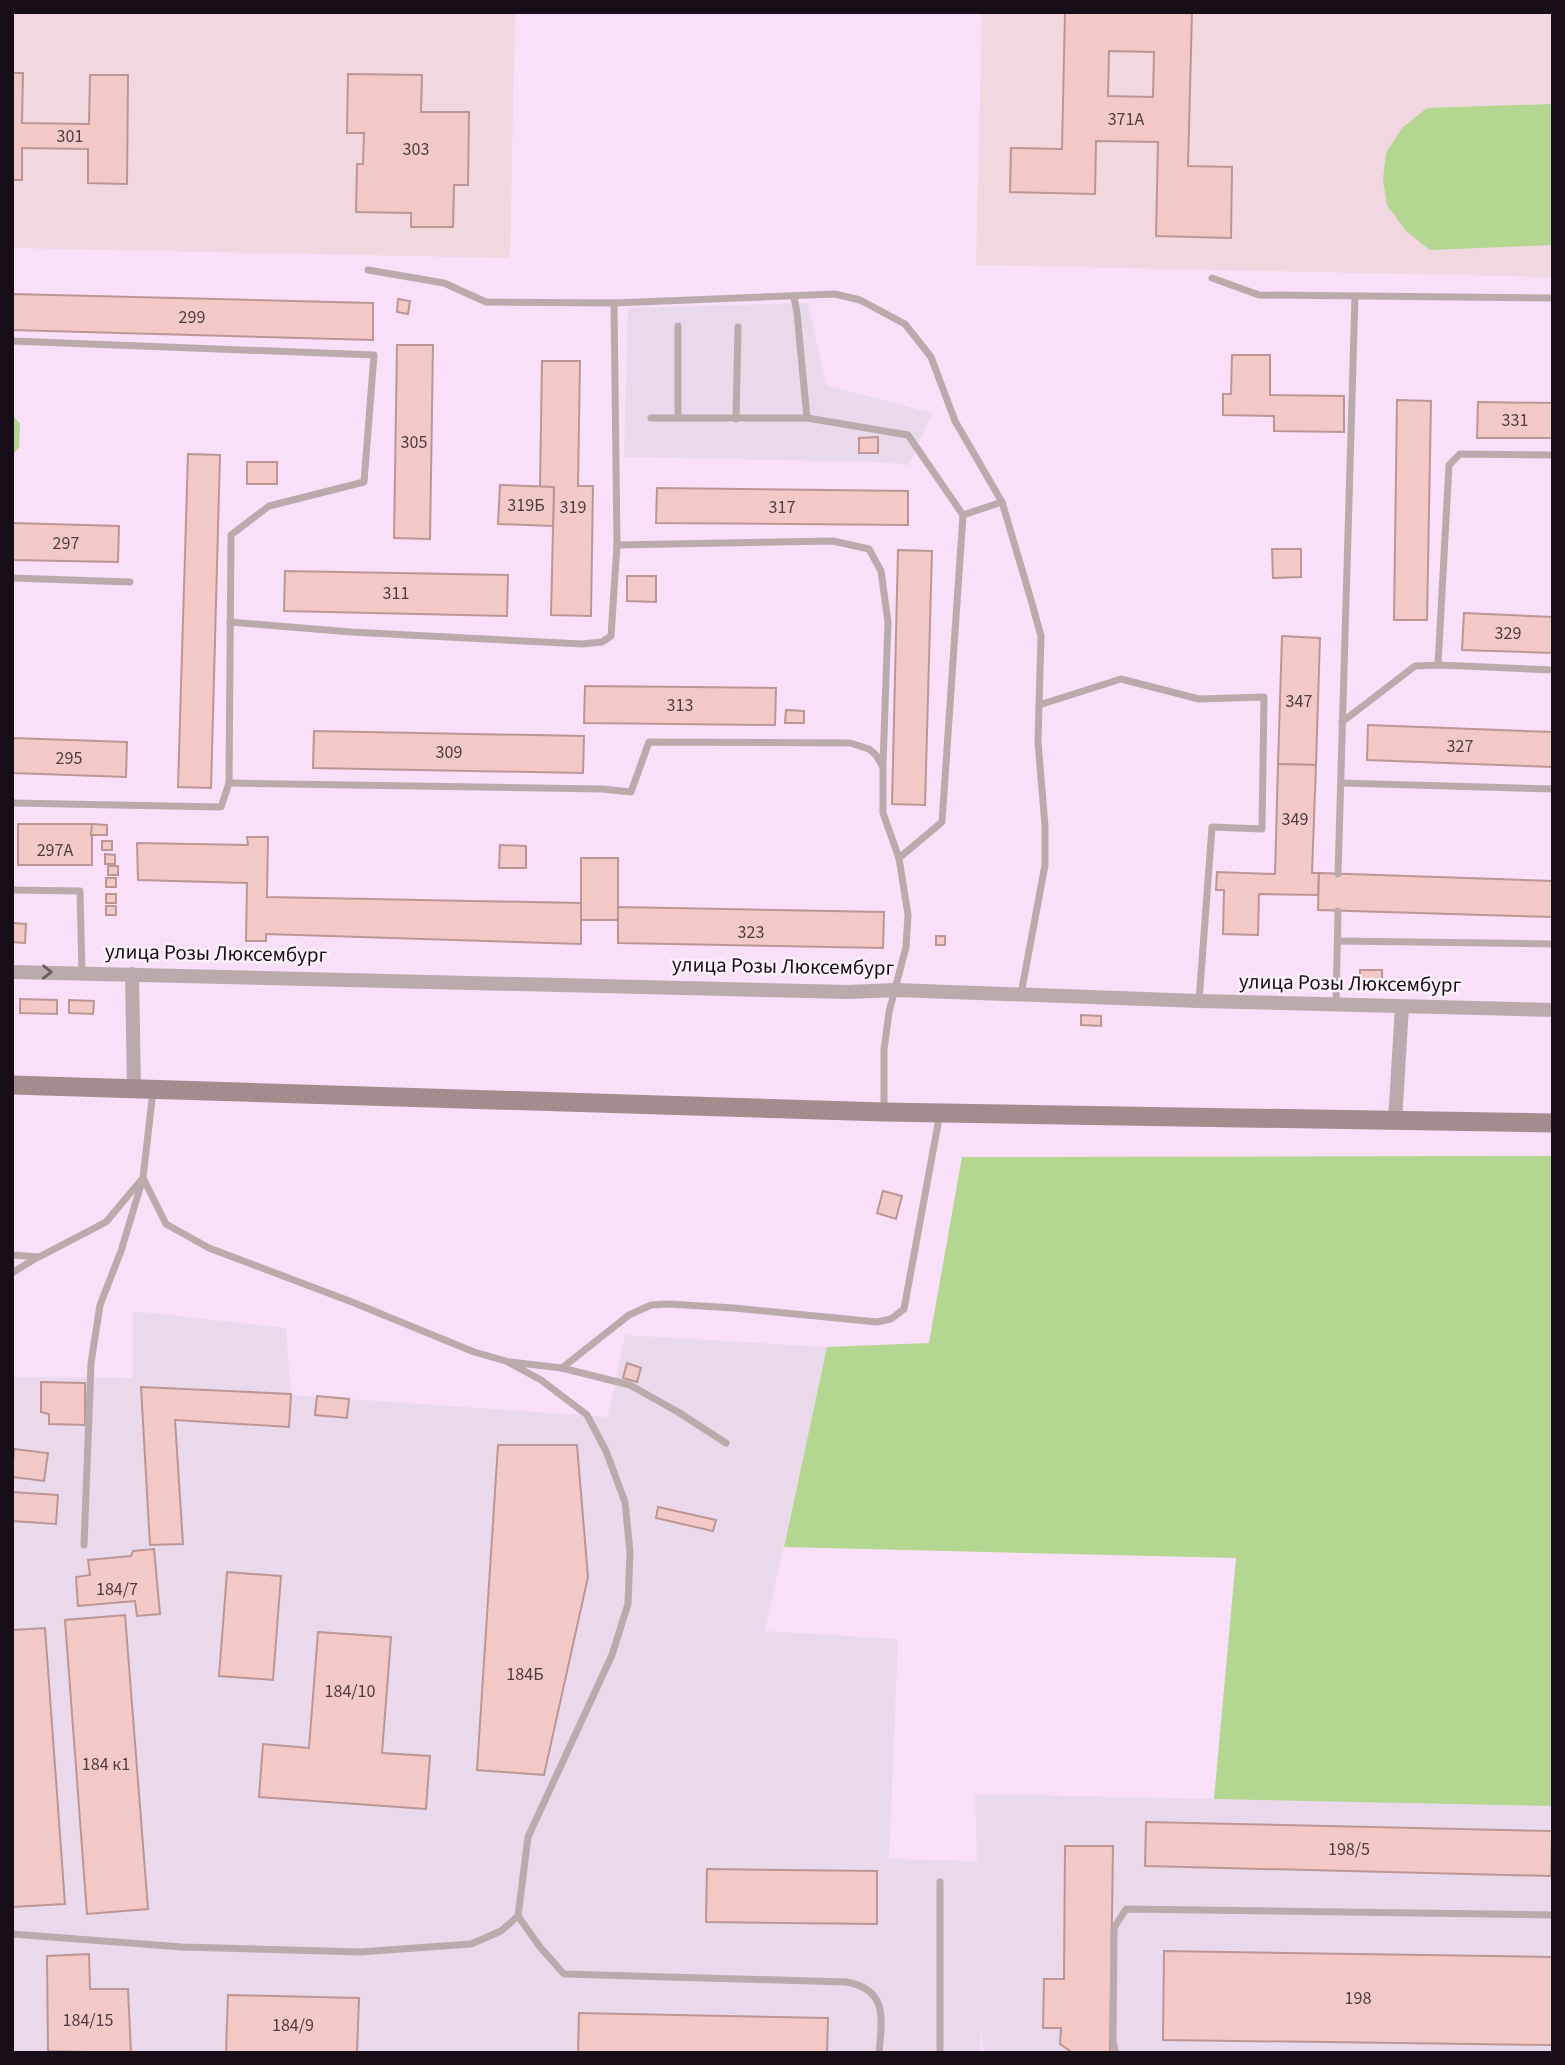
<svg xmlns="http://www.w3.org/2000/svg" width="1565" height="2065" font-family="'Source Sans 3',sans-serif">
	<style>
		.industrial { fill: #e9d9eb }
		.education { fill: #f1d7df }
		.green { fill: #b3d690 }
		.building { fill: #f2c9c6; stroke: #bb9694; stroke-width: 2; fill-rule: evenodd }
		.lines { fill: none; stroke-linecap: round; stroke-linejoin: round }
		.lane { stroke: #bbaaac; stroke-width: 7 }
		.street { stroke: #bbaaac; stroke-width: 14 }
		.secondary { stroke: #a38b8e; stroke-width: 19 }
		.oneway { stroke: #6a5c62 }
		.labels { text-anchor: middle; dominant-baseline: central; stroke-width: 5; stroke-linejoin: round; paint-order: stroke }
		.number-label { font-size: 18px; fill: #4e3d43 }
		.street-label { font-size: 21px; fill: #180e17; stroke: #fdf2fc }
	</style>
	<rect width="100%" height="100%" fill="#fadff8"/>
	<g class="industrial">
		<polygon points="808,303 826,385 932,413 909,465 879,462 624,457 628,308"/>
		<polygon points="133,1311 286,1328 291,1395 608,1417 625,1335 827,1347 765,1631 898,1639 889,1859 977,1861 975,1794 1553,1806 1553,2053 983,2053 981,2020 980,2053 12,2053 12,1377 133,1378"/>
	</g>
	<g class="education">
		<polygon points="12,12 515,12 510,258 12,248"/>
		<polygon points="982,12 1553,12 1553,277 976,265"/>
	</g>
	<g class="green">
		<polygon points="1553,104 1553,245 1430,250 1406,231 1387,205 1383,179 1386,153 1402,128 1427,108"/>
		<polygon points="12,414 20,424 19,448 12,455"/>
		<polygon points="1553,1156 1553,1806 1214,1799 1236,1558 784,1547 827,1347 929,1343 962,1157"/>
	</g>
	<g class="building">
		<path d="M1065,12H1192L1188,166L1232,167L1231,238L1156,236L1158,142L1096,141L1095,194L1010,192L1011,148L1062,149ZM1109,51L1154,52L1153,97L1108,96Z"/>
		<polygon points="12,73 23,73 22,123 89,124 90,75 128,75 127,184 88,183 88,149 22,148 22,180 12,180"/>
		<polygon points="348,74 422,75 421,112 469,112 468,185 454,185 453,227 411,227 411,213 356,212 357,164 363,164 364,133 347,133"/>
		<polygon points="12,294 373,303 373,340 12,330"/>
		<polygon points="398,299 410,301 408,314 397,312"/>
		<polygon points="397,345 433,345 430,539 394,538"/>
		<polygon points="1232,355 1270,355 1270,395 1344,396 1344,432 1274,431 1274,416 1223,415 1223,394 1231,394"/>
		<polygon points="542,361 580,361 578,486 593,486 591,616 551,615 554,487 540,487"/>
		<polygon points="1397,400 1431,401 1427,620 1394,620"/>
		<polygon points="1478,402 1553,403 1553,438 1477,438"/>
		<polygon points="878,437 878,453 859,453 859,438"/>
		<polygon points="188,454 220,455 211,788 178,787"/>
		<rect x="247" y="462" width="30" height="22"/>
		<polygon points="500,485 554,487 553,526 498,524"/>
		<polygon points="657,488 908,491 908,525 656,523"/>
		<polygon points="12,523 119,526 118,562 12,560"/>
		<polygon points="1272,549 1301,549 1301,577 1273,578"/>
		<polygon points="898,550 932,551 925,805 892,804"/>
		<polygon points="285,571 508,575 507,616 284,611"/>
		<polygon points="627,576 656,576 656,602 627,601"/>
		<polygon points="1464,613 1553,617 1553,653 1462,650"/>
		<polygon points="1282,636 1320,638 1316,765 1278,764"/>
		<polygon points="585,686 776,688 775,725 584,723"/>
		<polygon points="786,710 804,711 804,723 785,723"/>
		<polygon points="1368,725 1553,732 1553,767 1367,760"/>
		<polygon points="314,731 584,736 583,773 313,768"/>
		<polygon points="12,738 127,742 126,777 12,773"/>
		<polygon points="1278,764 1316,765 1312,873 1319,873 1318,895 1259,894 1258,935 1223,934 1224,890 1216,890 1217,872 1275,874"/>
		<rect x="18" y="824" width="74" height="41"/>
		<polygon points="92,824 107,825 107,835 91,835"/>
		<polygon points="247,837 268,837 267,897 581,903 581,944 266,934 266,941 246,941 247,883 138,880 137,843 248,845"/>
		<rect x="102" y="841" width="10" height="9"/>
		<polygon points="500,845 526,846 526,868 499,868"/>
		<polygon points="105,854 115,855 115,864 105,864"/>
		<rect x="581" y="858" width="37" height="62"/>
		<rect x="108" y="866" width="10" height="9"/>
		<polygon points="1319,873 1553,881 1553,917 1318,910"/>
		<rect x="106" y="878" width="10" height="9"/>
		<rect x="106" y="894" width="10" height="9"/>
		<rect x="106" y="906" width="10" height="9"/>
		<polygon points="618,907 884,912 883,948 618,943"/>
		<polygon points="12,923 26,924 25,943 12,942"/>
		<rect x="936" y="936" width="9" height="9"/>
		<rect x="1360" y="970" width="22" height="18"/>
		<polygon points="20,999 57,1000 57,1014 20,1013"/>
		<polygon points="69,1000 94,1001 93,1014 69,1013"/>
		<polygon points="1081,1015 1101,1016 1101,1026 1081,1025"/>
		<polygon points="883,1191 902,1196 896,1219 877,1213"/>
		<polygon points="627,1363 641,1368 637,1382 623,1378"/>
		<polygon points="41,1382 85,1383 85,1425 49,1424 49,1414 41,1412"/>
		<polygon points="141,1387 291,1394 289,1427 175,1420 183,1544 150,1545"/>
		<polygon points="317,1396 349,1399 347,1418 315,1415"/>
		<polygon points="498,1445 577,1445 588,1577 544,1775 477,1770"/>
		<polygon points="14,1449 48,1453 44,1481 12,1477"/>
		<polygon points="12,1492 58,1495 56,1524 12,1521"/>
		<polygon points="658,1507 716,1520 713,1531 656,1518"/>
		<polygon points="154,1549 160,1614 137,1616 135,1601 78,1606 76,1577 90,1575 88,1560 131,1556 133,1551"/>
		<polygon points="227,1572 281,1576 273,1680 219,1676"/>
		<polygon points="125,1615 148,1909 87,1914 65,1620"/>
		<polygon points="45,1628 65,1904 12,1907 12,1630"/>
		<polygon points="318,1632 391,1637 382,1753 430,1756 426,1809 259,1797 263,1744 309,1748"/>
		<polygon points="1146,1822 1552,1831 1551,1876 1145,1866"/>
		<polygon points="1065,1846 1113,1846 1110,2053 1073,2053 1060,2044 1061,2028 1043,2028 1044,1979 1064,1979"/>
		<polygon points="707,1869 877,1871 877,1924 706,1922"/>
		<polygon points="1164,1951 1553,1957 1553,2045 1163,2040"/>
		<polygon points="89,1954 90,1989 128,1989 131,2053 48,2051 47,1956"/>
		<polygon points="228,1995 359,1998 357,2053 226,2053"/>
		<polygon points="579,2013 828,2018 827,2053 578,2053"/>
	</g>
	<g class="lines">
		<g class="lane">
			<polyline points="368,270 444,283 486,302 614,303 835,294 860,300 905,324 931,357 955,421 1002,502 1031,600 1041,636 1038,742 1045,826 1045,865 1021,994"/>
			<polyline points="1212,278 1259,295 1553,298"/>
			<polyline points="794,297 797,313 807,418"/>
			<polyline points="678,326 678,418"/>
			<polyline points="12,341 374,355 364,482 269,506 231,535 229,783 221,807 12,803"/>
			<polyline points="651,418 807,418 908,435 963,515"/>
			<polyline points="736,419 738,327"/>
			<polyline points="617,545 833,541 869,549 881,571 888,622 883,764"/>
			<polyline points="12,578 130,582"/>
			<polyline points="230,622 351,632 582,644 602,642 611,636 617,545 614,303"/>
			<polyline points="1438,665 1449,465 1460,454 1553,455"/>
			<polyline points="1039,705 1121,679 1199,699 1264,697 1262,829 1212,827 1199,1001"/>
			<polyline points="1342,722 1415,666 1438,665 1553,670"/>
			<polyline points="229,783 602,789 631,792 649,742 850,743 869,749 876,755 883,767 883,813 899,858 908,915 906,947 889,1012 884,1050 884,1111"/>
			<polyline points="1341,783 1553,789"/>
			<polyline points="899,858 942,822 963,515 1002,502"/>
			<polyline points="1338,874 1355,296"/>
			<polyline points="12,890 80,891 82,973"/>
			<polyline points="1338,941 1553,944"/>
			<polyline points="1336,1004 1338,911"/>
			<polyline points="12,1255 39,1257 106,1222 143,1178 153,1091"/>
			<polyline points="12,1273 38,1257"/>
			<polyline points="510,1362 562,1368 630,1385 678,1412 726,1443"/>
			<polyline points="562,1368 629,1315 651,1305 668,1304 734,1308 877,1322 891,1319 904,1309 940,1113"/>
			<polyline points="940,1882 940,2053"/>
			<path d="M518,1916L540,1947L564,1974L846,1982C888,1989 882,2019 879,2053"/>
			<polyline points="12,1934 182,1947 360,1952 471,1944 501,1931 518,1916 528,1837 612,1655 628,1604 630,1552 625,1502 606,1451 587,1415 541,1380 506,1361 474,1352 352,1302 209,1248 166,1224 143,1178 121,1251 100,1305 91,1363 84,1545"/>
			<polyline points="1116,2053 1113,2042 1114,1928 1126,1909 1553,1915"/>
		</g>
		<g class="street">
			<polyline points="12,972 849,992 896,990 1199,1001 1553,1010"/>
			<polyline points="132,974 134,1089"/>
			<polyline points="1395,1121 1402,1007"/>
		</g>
		<polyline class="secondary" points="12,1085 884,1112 1553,1123"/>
	</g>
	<defs><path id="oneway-chevron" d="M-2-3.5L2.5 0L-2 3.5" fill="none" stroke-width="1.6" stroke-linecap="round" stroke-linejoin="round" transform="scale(1.75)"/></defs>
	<use class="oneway" href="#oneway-chevron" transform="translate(47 972) rotate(1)"/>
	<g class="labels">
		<g class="number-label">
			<text x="1126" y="119">371А</text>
			<text x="70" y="136">301</text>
			<text x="416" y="149">303</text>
			<text x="192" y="317">299</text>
			<text x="1515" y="420">331</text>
			<text x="414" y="442">305</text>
			<text x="526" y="505">319Б</text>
			<text x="573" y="507">319</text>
			<text x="782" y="507">317</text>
			<text x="66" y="543">297</text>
			<text x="396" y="593">311</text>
			<text x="1508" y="633">329</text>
			<text x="1299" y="701">347</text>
			<text x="680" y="705">313</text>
			<text x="1460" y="746">327</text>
			<text x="449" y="752">309</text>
			<text x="69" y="758">295</text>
			<text x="1295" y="819">349</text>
			<text x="55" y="850">297А</text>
			<text x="751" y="932">323</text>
			<text x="117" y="1589">184/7</text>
			<text x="525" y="1674">184Б</text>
			<text x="350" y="1691">184/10</text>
			<text x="106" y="1764">184 к1</text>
			<text x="1349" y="1849">198/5</text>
			<text x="1358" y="1998">198</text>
			<text x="88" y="2020">184/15</text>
			<text x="293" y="2025">184/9</text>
		</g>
		<g class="street-label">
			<text transform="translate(216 953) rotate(1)">улица Розы Люксембург</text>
			<text transform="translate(783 966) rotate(1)">улица Розы Люксембург</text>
			<text transform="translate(1350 983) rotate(1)">улица Розы Люксембург</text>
		</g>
	</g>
	<rect width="1565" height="2065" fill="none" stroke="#180e17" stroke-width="28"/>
</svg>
